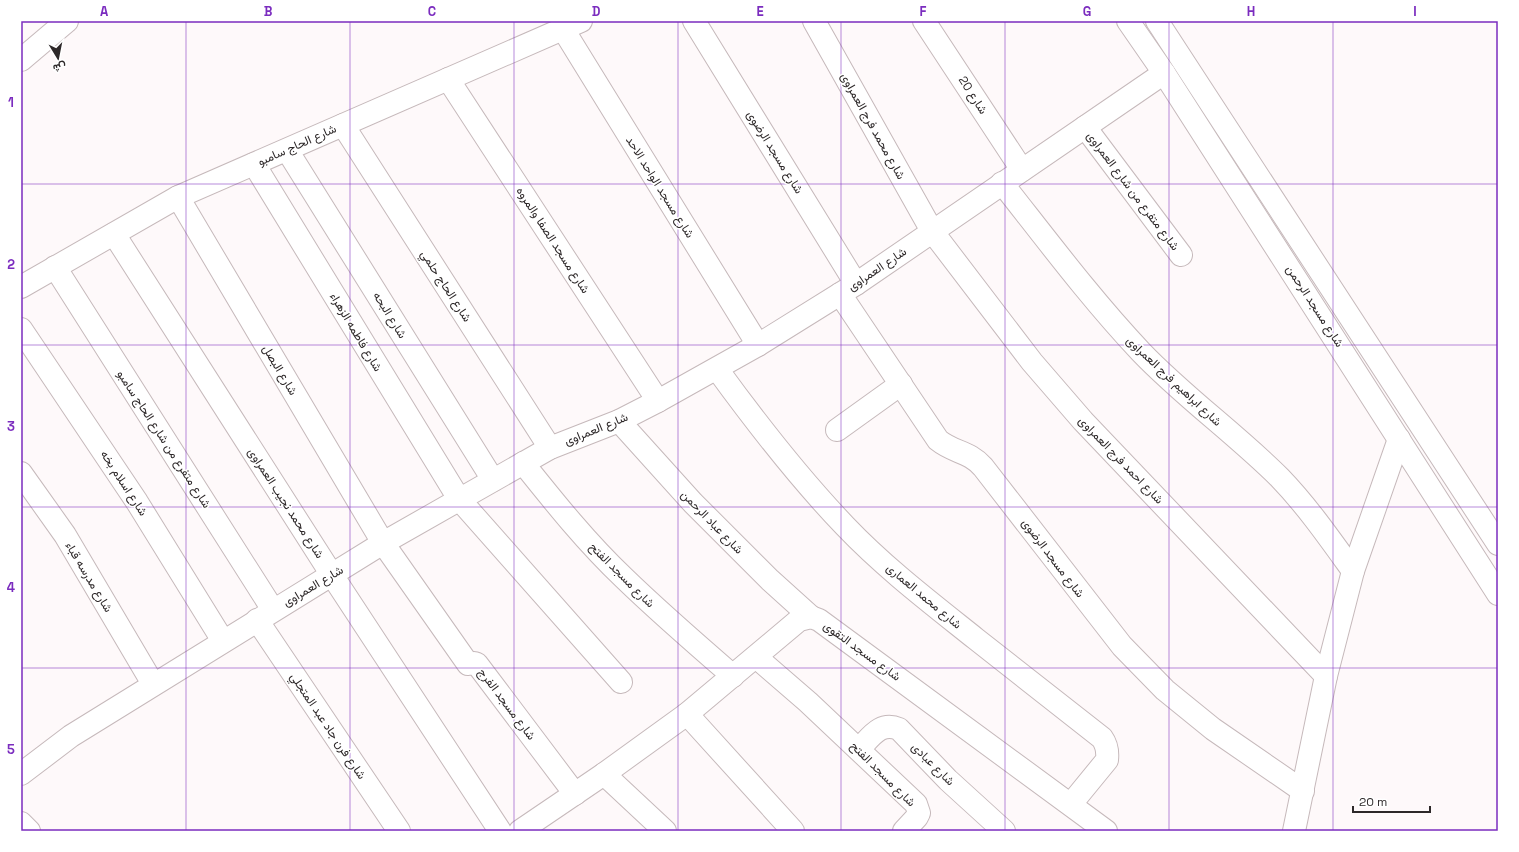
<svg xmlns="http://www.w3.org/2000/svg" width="1519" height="852" font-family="'Space Grotesk',Vazirmatn,sans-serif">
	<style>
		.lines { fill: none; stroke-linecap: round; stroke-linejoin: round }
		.minor-casing { stroke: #c6b9bb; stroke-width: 24 }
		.major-casing { stroke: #c6b9bb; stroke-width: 24 }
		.minor { stroke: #fff; stroke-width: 22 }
		.major { stroke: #fff; stroke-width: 22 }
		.grid { fill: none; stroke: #7b2cbf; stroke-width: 1; stroke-opacity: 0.55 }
		.labels { text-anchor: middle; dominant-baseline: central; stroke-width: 3; stroke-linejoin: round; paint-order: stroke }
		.street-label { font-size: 12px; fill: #2d2829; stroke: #fff }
		.neatline { fill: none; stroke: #7b2cbf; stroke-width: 1.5 }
		.grid-label { font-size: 13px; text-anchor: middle; font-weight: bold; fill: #7b2cbf }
	</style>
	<rect width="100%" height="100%" fill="#fef9fa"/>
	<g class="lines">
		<defs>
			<g id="minor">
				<polyline points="694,21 856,284"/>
				<polyline points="814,21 932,231 1032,362 1083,421 1326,676"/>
				<polyline points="924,21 1022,170"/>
				<polyline points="1128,21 1164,73 1498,594"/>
				<polyline points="1157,21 1498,544"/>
				<polyline points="563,29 758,345"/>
				<polyline points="448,79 658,401"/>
				<polyline points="343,125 550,448"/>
				<polyline points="1085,127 1181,255"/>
				<polyline points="287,150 493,480"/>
				<polyline points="254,164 459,499 621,682"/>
				<path d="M1002,183C1047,240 1091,299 1141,352C1184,397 1236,434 1280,478C1307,506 1330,539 1353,571"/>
				<polyline points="178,197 383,543 468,664 474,663 477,664 575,794"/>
				<polyline points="114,234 332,575 500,831"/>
				<polyline points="55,267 273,610"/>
				<polyline points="21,287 178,197 581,21"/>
				<path d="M840,294L938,440C954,453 969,451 983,467L1122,646L1165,690L1213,729L1303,791"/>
				<polyline points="21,329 137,502 223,641"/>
				<path d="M717,369C757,424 798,477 845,526C885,568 931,603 976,639C1018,672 1060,705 1102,738C1107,745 1108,751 1107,760L1071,804"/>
				<polyline points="619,421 693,503 770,580 811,617"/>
				<polyline points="837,430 901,384"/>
				<path d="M523,463C555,503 587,543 624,578C659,612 696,644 733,676"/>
				<polyline points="21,473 65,535 153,684"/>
				<polyline points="257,620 399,831"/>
				<polyline points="756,657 808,702 916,804 919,813 917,817 904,831"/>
				<polyline points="687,714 793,831"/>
				<path d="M859,749C871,737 880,721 899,729L948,780L1004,831"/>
				<polyline points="21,774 71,736 383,543 550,448 619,421 658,401 758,345 856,284 1164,73"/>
				<polyline points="604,774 665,831"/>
				<polyline points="21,823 29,831"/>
				<polyline points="520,831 604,774 687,714 799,620 811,617 819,620 1106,831"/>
				<polyline points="1294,831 1326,676 1353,571 1399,439"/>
			</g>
			<polyline id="major" points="21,60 67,21"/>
		</defs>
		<use href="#minor" class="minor-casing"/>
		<use href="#major" class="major-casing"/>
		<use href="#minor" class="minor"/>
		<use href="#major" class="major"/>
	</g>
	<path class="grid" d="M186,21V831M350,21V831M514,21V831M678,21V831M841,21V831M1005,21V831M1169,21V831M1333,21V831M21,184H1498M21,345H1498M21,507H1498M21,668H1498"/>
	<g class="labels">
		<g class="street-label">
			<text transform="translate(973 95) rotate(57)">شارع 20</text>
			<text transform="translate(873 126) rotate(61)">شارع محمد فرج العمراوى</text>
			<text transform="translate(297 145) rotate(-24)">شارع الحاج سامبو</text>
			<text transform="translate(775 152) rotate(58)">شارع مسجد الرضوى</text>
			<text transform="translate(660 187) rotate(58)">شارع مسجد الواحد الاحد</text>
			<text transform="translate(1133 191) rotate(53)">شارع متفرع من شارع العمراوى</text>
			<text transform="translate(553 240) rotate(57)">شارع مسجد الصفا والمروه</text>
			<text transform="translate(877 269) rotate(-34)">شارع العمراوى</text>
			<text transform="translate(446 286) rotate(57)">شارع الحاج حلمي</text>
			<text transform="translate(1315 306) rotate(57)">شارع مسجد الرحمن</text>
			<text transform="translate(390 315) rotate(58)">شارع البحه</text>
			<text transform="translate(356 332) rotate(59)">شارع فاطمه الزهراء</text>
			<text transform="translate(280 370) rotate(59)">شارع البصل</text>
			<text transform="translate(1174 381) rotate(43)">شارع ابراهيم فرج العمراوى</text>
			<text transform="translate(596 429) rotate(-22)">شارع العمراوى</text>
			<text transform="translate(164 439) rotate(57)">شارع متفرع من شارع الحاج سامبو</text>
			<text transform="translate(1121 460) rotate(46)">شارع احمد فرج العمراوى</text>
			<text transform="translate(124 483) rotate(57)">شارع اسلام بخه</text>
			<text transform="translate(286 503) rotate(57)">شارع محمد نجيب العمراوى</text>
			<text transform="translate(712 522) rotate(46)">شارع عباد الرحمن</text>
			<text transform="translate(1053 558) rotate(53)">شارع مسجد الرضوى</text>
			<text transform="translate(622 575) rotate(45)">شارع مسجد الفتح</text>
			<text transform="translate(89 577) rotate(59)">شارع مدرسه قباء</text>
			<text transform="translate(313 586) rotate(-31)">شارع العمراوى</text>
			<text transform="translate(924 596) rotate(40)">شارع محمد العمارى</text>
			<text transform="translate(862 651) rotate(36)">شارع مسجد التقوى</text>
			<text transform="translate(507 704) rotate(53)">شارع مسجد الفرج</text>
			<text transform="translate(328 726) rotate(56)">شارع فرن جاد عبد المتجلي</text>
			<text transform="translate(933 764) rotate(45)">شارع عبادى</text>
			<text transform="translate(883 774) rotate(45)">شارع مسجد الفتح</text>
		</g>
	</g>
	<rect width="1519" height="852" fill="none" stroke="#ffffff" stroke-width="44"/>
	<g transform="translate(58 58) rotate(170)" stroke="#ffffff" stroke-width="3" paint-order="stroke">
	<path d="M0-3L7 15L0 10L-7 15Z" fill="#2d2829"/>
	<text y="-6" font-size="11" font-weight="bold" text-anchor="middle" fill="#2d2829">ش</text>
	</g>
	<path d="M1353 806v6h77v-6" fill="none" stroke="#2d2829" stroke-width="2"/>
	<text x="1359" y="806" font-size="12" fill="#2d2829" stroke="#ffffff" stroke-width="3" paint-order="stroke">20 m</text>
	<rect x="22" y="22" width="1475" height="808" class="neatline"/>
	<g class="grid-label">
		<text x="104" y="16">A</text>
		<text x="268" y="16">B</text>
		<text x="432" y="16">C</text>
		<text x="596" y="16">D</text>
		<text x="760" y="16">E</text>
		<text x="923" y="16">F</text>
		<text x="1087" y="16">G</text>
		<text x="1251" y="16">H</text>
		<text x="1415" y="16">I</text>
		<text x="11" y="107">1</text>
		<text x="11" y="269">2</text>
		<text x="11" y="431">3</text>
		<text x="11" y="592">4</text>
		<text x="11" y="754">5</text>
	</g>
</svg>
